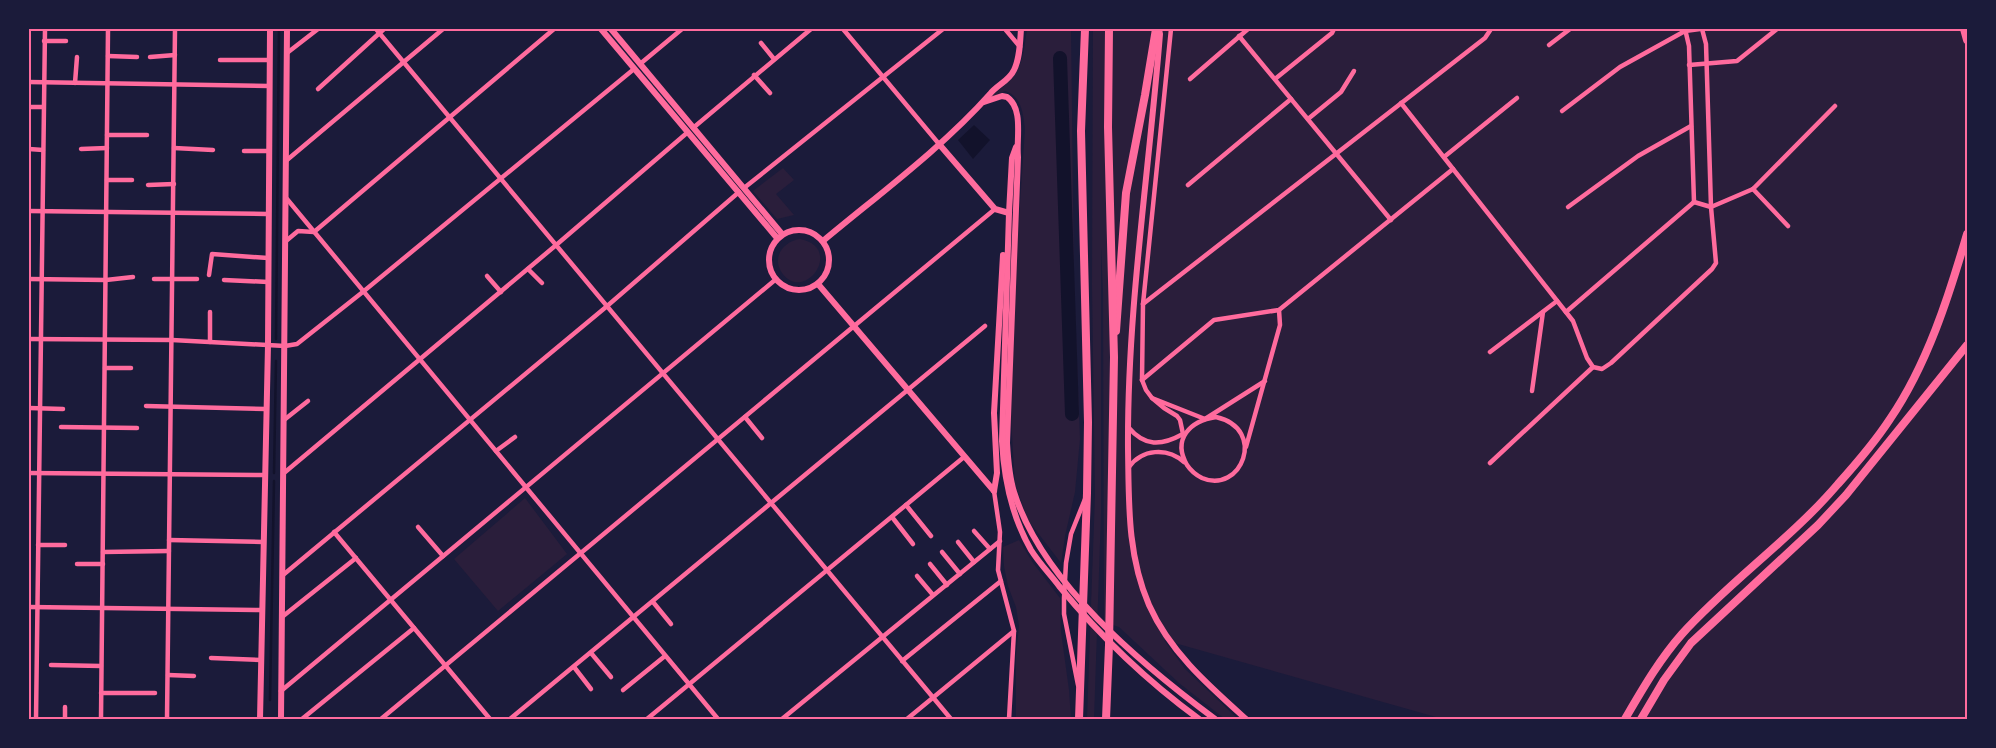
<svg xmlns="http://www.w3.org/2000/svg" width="1996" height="748" font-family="'Open Sans',sans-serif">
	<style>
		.green { fill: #2a1e3b }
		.water { fill: #12122b }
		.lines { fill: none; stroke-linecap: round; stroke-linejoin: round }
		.stream { stroke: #12122b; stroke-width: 2.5 }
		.river { stroke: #12122b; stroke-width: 14 }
		.minor { stroke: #ff6b9d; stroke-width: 4.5 }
		.secondary { stroke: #ff6b9d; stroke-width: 6 }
		.trunk { stroke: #ff6b9d; stroke-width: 8 }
		.neatline { fill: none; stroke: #ff6b9d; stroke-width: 2 }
	</style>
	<rect width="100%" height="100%" fill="#1b1b3a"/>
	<g class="green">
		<path d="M1027,29H1071L1074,280L1080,439L1075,492L1065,536L1061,563L1028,520L1015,484L1014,470L1011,417L1016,264L1025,129C1023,114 1022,96 1005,91L993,97L992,96C1022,72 1022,65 1027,29Z"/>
		<polygon points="1093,29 1967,29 1967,719 1443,719 1164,640 1185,669 1238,719 1225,719 1179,683 1119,627 1104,622 1103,291 1101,247 1101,513 1094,719 1087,719 1095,495 1092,285"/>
		<polygon points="783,168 794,180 776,194 794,215 777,219 753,191"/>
		<path d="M800,239C845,248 804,304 782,273C771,257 784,241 800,239Z"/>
		<polygon points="525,498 567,554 498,611 454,559"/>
		<polygon points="1019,540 1033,563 1060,598 1061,632 1069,690 1071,719 1016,719 1016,655 1019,626 1016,607 1008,586 1004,566 1003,547"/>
	</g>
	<polygon class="water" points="974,125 990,140 973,159 958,140"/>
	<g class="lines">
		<g class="stream">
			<polyline points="276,339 279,29"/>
			<polyline points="274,473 276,361"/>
			<polyline points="270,700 274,481"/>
		</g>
		<polyline class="river" points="1060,58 1072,414"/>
		<g class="minor">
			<polyline points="376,29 951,719"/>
			<polyline points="843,29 939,144"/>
			<polyline points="1005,29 1020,47"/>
			<polyline points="1685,29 1689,46 1694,202"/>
			<polyline points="1239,36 1391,220"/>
			<polyline points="44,41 66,41"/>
			<polyline points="761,43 774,59"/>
			<polyline points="1549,45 1570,29"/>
			<polyline points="287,53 318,29"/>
			<polyline points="108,56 137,57"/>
			<polyline points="150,57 175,55"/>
			<polyline points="220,60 269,60"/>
			<polyline points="640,64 682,29"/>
			<polyline points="1689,65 1737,61 1777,29"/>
			<polyline points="754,75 770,93"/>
			<polyline points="1190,79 1248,29"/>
			<polyline points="1275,79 1332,33 1334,29"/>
			<polyline points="29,82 269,86"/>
			<polyline points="75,83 77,57"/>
			<polyline points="318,89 384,29"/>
			<polyline points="1401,103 1573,321 1587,358 1593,367 1602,369 1611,363 1712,269 1716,263 1711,207 1706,44 1702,29"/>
			<polyline points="29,107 43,107"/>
			<polyline points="1562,111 1620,67 1685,31 1700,29"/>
			<polyline points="1308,119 1341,92 1354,71"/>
			<polyline points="693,128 811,29"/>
			<polyline points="107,135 147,135"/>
			<polyline points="174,148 213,150"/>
			<polyline points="29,149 43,150"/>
			<polyline points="81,149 107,148"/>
			<polyline points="244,151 268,151"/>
			<polyline points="1444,157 1517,98"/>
			<polyline points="287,160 443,29"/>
			<polyline points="107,180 132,180"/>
			<polyline points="148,185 174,184"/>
			<polyline points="1188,185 1291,99"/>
			<polyline points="744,188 943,29"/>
			<polyline points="1753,189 1788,226"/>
			<polyline points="287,199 718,719"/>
			<polyline points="1694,202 1711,207 1753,189 1835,106"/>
			<polyline points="1568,207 1638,156 1691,126"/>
			<polyline points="29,211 267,214"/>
			<polyline points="286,241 298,231 314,232 554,29"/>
			<polyline points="528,269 542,283"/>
			<polyline points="209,275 212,254 268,258"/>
			<polyline points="487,276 501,292"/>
			<polyline points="29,279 106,280 133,277"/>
			<polyline points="154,279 197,279"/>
			<polyline points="224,280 268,282"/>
			<polyline points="1143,304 1485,38 1491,29"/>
			<polyline points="210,312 210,342"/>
			<polyline points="1566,312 1694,202"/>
			<polyline points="29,339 172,340 285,346 297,344 364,291 634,69"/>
			<polyline points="1490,352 1557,301"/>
			<polyline points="105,368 131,368"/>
			<polyline points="1142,380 1214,320 1279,310 1453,169"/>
			<polyline points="1532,391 1543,312"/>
			<polyline points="1152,398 1146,390 1142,380 1143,304 1171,29"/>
			<polyline points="146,406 266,409"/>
			<polyline points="29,408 63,409"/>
			<polyline points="745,417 762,438"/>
			<path d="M1216,417C1268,429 1241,495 1202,478C1196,475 1191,471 1187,465C1172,439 1190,421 1216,417Z"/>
			<polyline points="284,420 308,401"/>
			<polyline points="61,427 137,428"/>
			<path d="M1128,427C1145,447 1161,446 1183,434L1180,420L1177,416L1164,408L1152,398L1205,419L1265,381"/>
			<polyline points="1246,447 1280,325 1279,310"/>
			<polyline points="496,451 515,437"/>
			<polyline points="1490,463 1593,367"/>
			<path d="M1129,467C1142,449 1167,447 1184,462"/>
			<polyline points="29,473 264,475"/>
			<polyline points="284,473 555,246 688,132"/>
			<polyline points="994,491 1000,532 998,570 1014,631 1009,719"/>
			<polyline points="906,505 931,536"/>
			<polyline points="892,517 913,544"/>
			<polyline points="418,527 443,556"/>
			<polyline points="974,531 990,549"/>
			<polyline points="334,532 490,719"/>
			<polyline points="169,540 263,542"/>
			<polyline points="958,542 974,562"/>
			<polyline points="38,545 65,545"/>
			<polyline points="103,552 169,551"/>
			<polyline points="942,552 960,574"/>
			<polyline points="77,564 103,564"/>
			<polyline points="930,564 947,585"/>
			<polyline points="283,575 606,307 739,192"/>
			<polyline points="917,576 933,595"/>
			<polyline points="653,602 671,624"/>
			<polyline points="29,607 262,610"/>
			<polyline points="282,617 356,558"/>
			<polyline points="591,653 611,677"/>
			<polyline points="211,658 261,660"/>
			<polyline points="902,661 1001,581"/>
			<polyline points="51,665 101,666"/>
			<polyline points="574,667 591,689"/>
			<polyline points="168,675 194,676"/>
			<polyline points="1078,685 1064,614 1064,598 1066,563 1071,534 1085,499"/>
			<polyline points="623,690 665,656"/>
			<polyline points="281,691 775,280"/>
			<polyline points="101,693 155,693"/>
			<polyline points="36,719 45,29"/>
			<polyline points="65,719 65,707"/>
			<polyline points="101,719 108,29"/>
			<polyline points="167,719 175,29"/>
			<polyline points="302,719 414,628"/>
			<polyline points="381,719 995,209"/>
			<polyline points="510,719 985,326"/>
			<polyline points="647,719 964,457"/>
			<polyline points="782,719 1000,541"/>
			<polyline points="907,719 1014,631"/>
		</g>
		<g class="secondary">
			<polyline points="601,29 777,238"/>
			<polyline points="611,29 782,234"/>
			<path d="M1159,29L1160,34C1149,173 1127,310 1128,449C1129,502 1127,554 1149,605C1170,652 1208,685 1246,719"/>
			<path d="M984,102L1002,96L1007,97C1024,109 1016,139 1018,157L1007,443C1008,460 1009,476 1014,492C1042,582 1141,664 1215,719"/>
			<polyline points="939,144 995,209 1009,213"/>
			<path d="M1016,147L1012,158L1009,213L1002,441C1004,479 1012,517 1031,550C1039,563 1050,574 1059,586C1100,636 1147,681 1199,719"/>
			<circle cx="799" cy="260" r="30"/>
			<path d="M823,241C878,195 942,148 990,94C997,85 1009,81 1014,70C1020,58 1020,42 1021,29"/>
			<polyline points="818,284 994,491"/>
			<polyline points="994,491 997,473 994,413 1003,255"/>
			<polyline points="260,719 268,345 270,29"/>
			<polyline points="281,719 287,29"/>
		</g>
		<g class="trunk">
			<polyline points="1964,29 1967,40"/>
			<polyline points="1116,331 1126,193 1145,95 1156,29"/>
			<polyline points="1079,719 1087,493 1088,422 1081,131 1085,29"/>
			<polyline points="1106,719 1109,645 1114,357 1108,127 1109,29"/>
			<path d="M1625,719C1642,690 1659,660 1682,634C1730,581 1791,539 1838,484C1856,464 1875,442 1890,419C1927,365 1949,296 1967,234"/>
			<polyline points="1641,719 1664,680 1691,643 1818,525 1846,495 1967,345"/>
		</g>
	</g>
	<rect width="1996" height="748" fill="none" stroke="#1b1b3a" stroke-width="60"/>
	<rect x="30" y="30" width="1936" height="688" class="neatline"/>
</svg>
